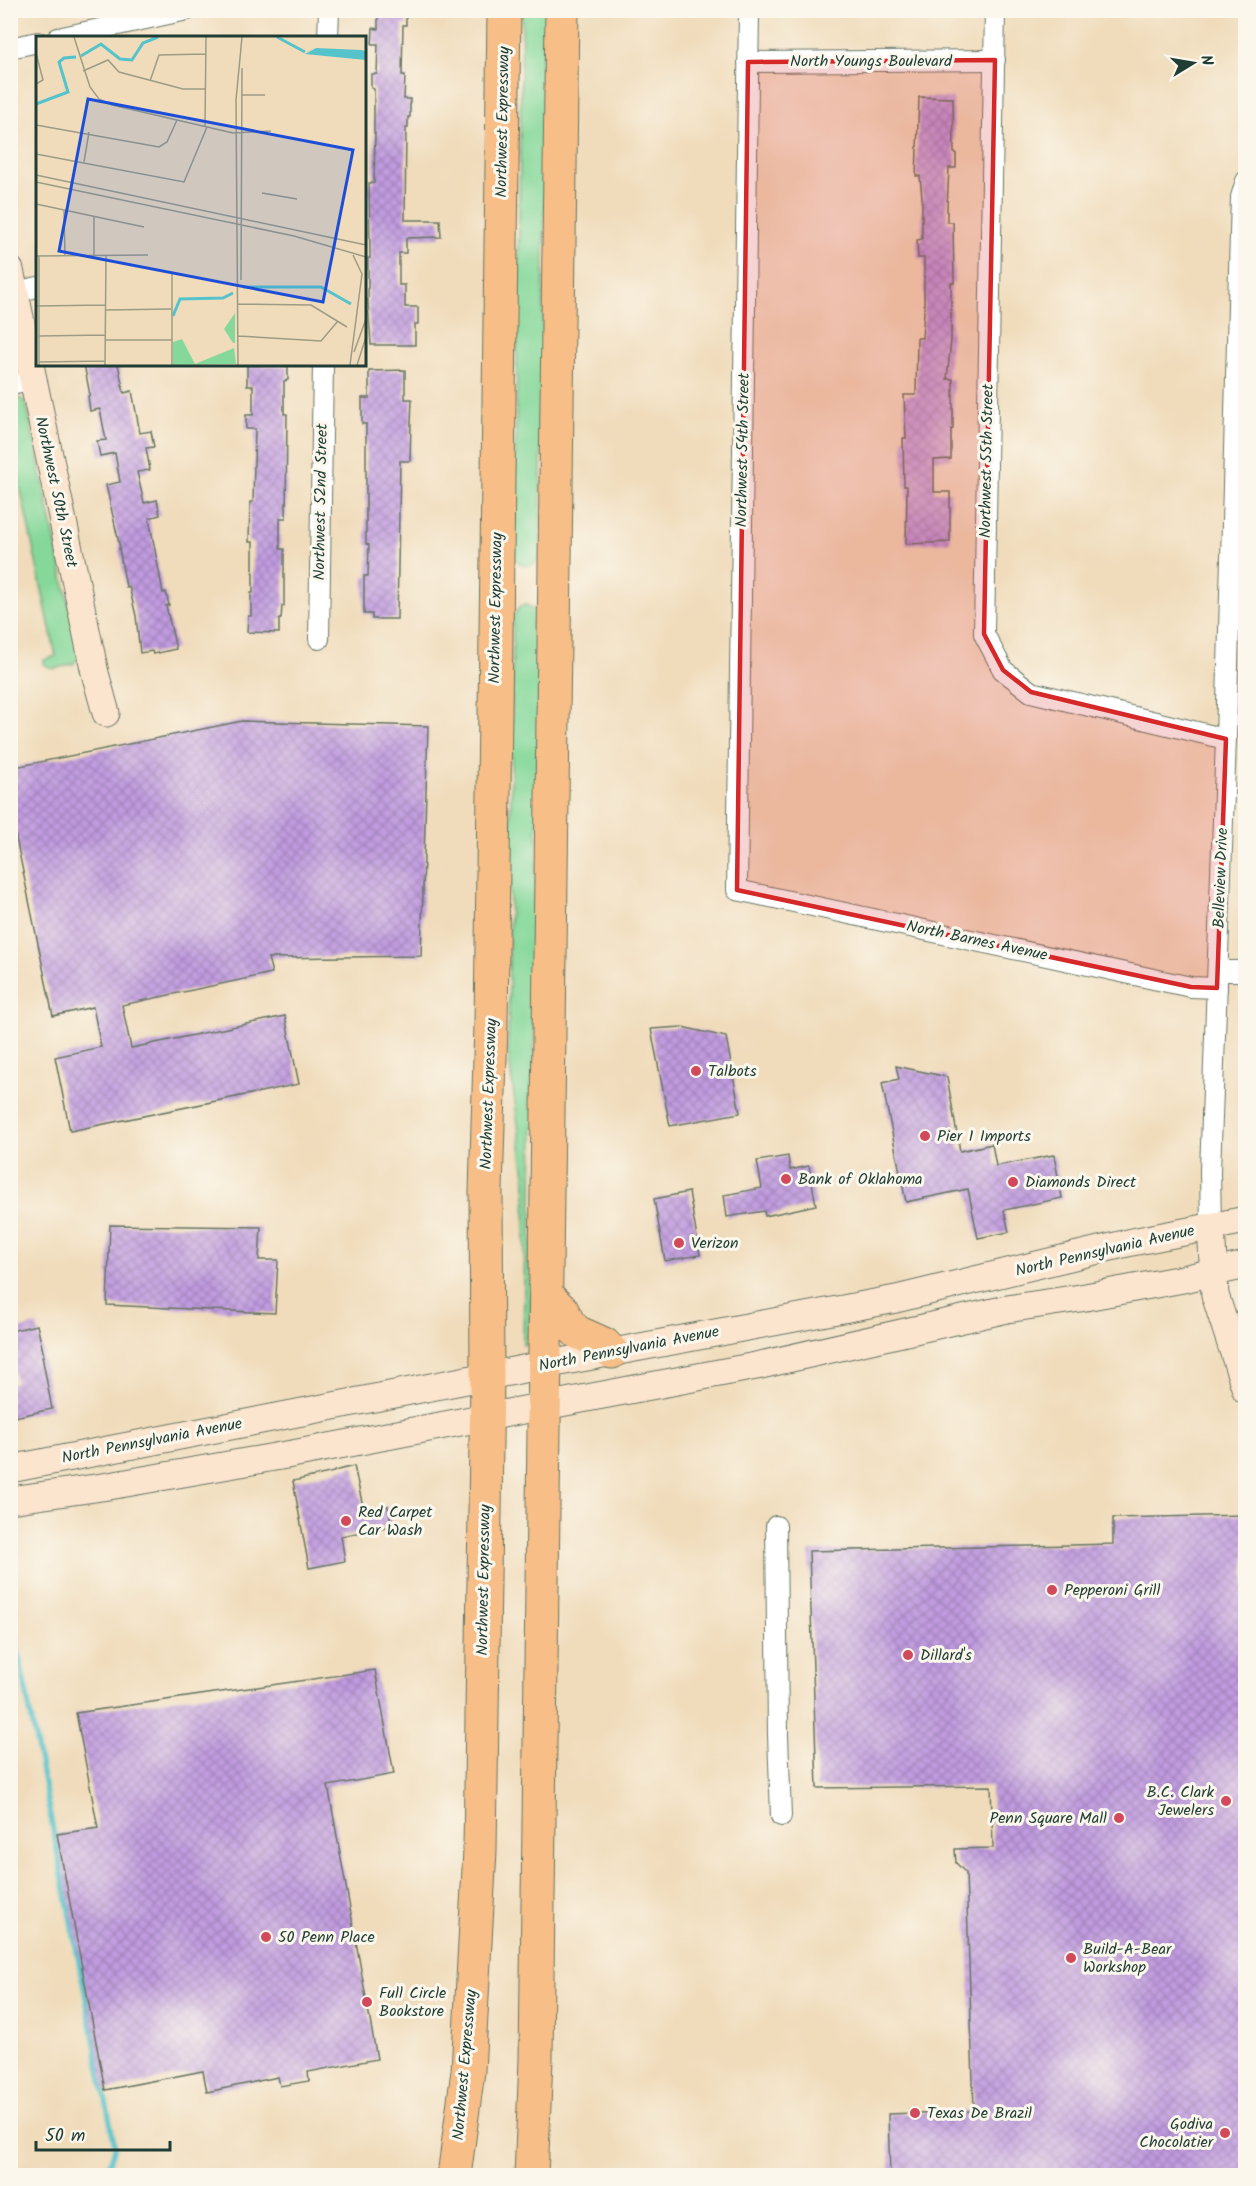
<svg xmlns="http://www.w3.org/2000/svg" width="1256" height="2186" font-family="Kalam,sans-serif">
	<style>
		.green { fill: #85d89a; stroke: #528a67; stroke-width: 1.5 }
		.lines { fill: none; stroke-linecap: round; stroke-linejoin: round }
		.stream { stroke: #55c3cb; stroke-width: 5 }
		.building { fill: url(#building-cross-hatch) }
		.street-casing { stroke: #687563; stroke-width: 22 }
		.secondary-casing { stroke: #687563; stroke-width: 29 }
		.highway-casing { stroke: #687563; stroke-width: 35 }
		.street { stroke: #fff; stroke-width: 20 }
		.secondary { stroke: #fce5cf; stroke-width: 27 }
		.highway { stroke: #f7be87; stroke-width: 33 }
		.marked { fill: #d62828; fill-opacity: 0.2; stroke: #d62828; stroke-width: 4.5; stroke-linejoin: round }
		.poi-dot { fill: #d1495b; stroke: #fbf7ec; stroke-width: 2 }
		.labels { text-anchor: middle; dominant-baseline: central; stroke-width: 6; stroke-linejoin: round; paint-order: stroke }
		.street-label { font-size: 16px; fill: #1f3d34; stroke: #fbf7ec }
		.poi-label { font-size: 16px; fill: #1f3d34; stroke: #fbf7ec; text-anchor: start }
		.inset-river { fill: none; stroke: #55c3cb; stroke-width: 3 }
		.inset-road { fill: none; stroke: #9c9c85; stroke-width: 1.5 }
		.view { fill: #1d4ed8; fill-opacity: 0.15; stroke: #1d4ed8; stroke-width: 3 }
		.inset-edge { fill: none; stroke: #1f3d34; stroke-width: 3 }
	</style>
	<defs>
		<pattern id="building-cross-hatch" width="8" height="8" patternUnits="userSpaceOnUse" patternTransform="scale(1.5)"><rect width="8" height="8" fill="#c19be0"/><path d="M0 0l8 8M0 8l8-8" fill="none" stroke="#9c80b6"/></pattern>
	</defs>
	<rect width="100%" height="100%" fill="#fbf7ec"/>
	<filter id="ink" filterUnits="userSpaceOnUse"><feTurbulence type="fractalNoise" baseFrequency=".0167" numOctaves="2"/><feDisplacementMap in="SourceGraphic" scale="12" xChannelSelector="R" yChannelSelector="G"/><feConvolveMatrix kernelMatrix="1 2 1 2 8 2 1 2 1" color-interpolation-filters="sRGB"/></filter>
	<filter id="wash" filterUnits="userSpaceOnUse"><feTurbulence type="fractalNoise" baseFrequency=".008" numOctaves="4" result="noise"/><feDisplacementMap in="SourceGraphic" scale="24" xChannelSelector="R" yChannelSelector="G"/><feGaussianBlur stdDeviation="1.35" result="paint"/><feColorMatrix in="noise" values="0 0 0 0 0 0 0 0 0 0 0 0 0 0 0 0 0 1.4 0 .05"/><feComposite in="paint" operator="in"/></filter>
	<g filter="url(#wash)">
		<rect width="100%" height="100%" fill="#f0dcbb"/>
		<g class="green">
			<path d="M522,11H547L540,556C534,569 520,569 514,556Z"/>
			<polygon points="10,395 18,397 26,403 80,657 73,664 52,669 44,664 44,660 56,656 11,444"/>
			<polygon points="526,605 536,610 540,616 530,1334 526,1345 523,1345 526,1182 508,1052 513,617 520,606"/>
		</g>
		<g class="lines">
			<polyline class="stream" points="10,1609 115,2147 106,2176"/>
		</g>
		<g id="blocks">
			<g class="building">
				<polygon points="378,10 406,10 406,25 403,25 402,75 405,75 404,99 410,99 410,117 408,117 408,128 406,128 405,220 440,220 441,237 406,238 406,253 399,253 399,285 405,285 405,307 418,307 418,324 415,324 415,345 371,345 368,303 368,258 370,258 369,183 374,183 375,133 374,133 374,89 371,88 371,74 377,74 378,44 372,44 373,28 378,29"/>
				<polygon points="919,97 953,98 954,153 956,153 956,168 949,168 947,207 947,222 953,222 954,283 951,283 951,340 947,379 953,379 953,429 951,429 951,459 934,460 934,492 950,492 950,542 906,544 907,486 904,486 903,438 906,438 904,395 916,395 917,338 922,338 924,312 924,258 918,258 917,240 922,239 922,198 920,176 916,176"/>
				<polygon points="84,364 118,364 124,393 132,391 140,433 151,431 154,447 146,448 150,470 137,472 144,503 157,500 160,515 149,518 163,593 166,592 169,605 166,606 176,649 153,654 152,651 140,653 136,616 129,586 126,587 119,548 120,548 106,485 120,482 115,453 100,456 97,441 106,440 100,409 90,411 88,396 90,395"/>
				<polygon points="247,365 288,366 288,380 284,381 284,414 287,414 286,518 280,518 280,549 284,549 284,606 282,606 281,619 279,619 279,633 247,632 248,616 251,616 251,593 253,593 253,542 249,542 250,502 253,502 255,429 246,429 246,415 253,415 253,386 247,386"/>
				<polygon points="405,370 405,399 412,399 411,423 410,461 400,461 397,619 372,619 372,614 364,614 364,576 368,576 369,545 366,544 366,424 362,424 362,398 369,398 369,371"/>
				<polygon points="242,721 428,726 421,956 268,958 272,973 122,1005 131,1048 285,1016 299,1084 70,1131 55,1057 101,1047 93,1007 53,1016 10,809 10,768"/>
				<polygon points="682,1027 726,1037 740,1113 670,1126 651,1029"/>
				<polygon points="896,1066 947,1077 960,1151 992,1144 996,1166 1054,1155 1062,1198 1004,1210 1009,1232 978,1238 968,1189 906,1202 882,1083 899,1079"/>
				<polygon points="788,1156 790,1170 809,1166 816,1205 765,1216 764,1211 727,1217 724,1195 762,1188 757,1161"/>
				<polygon points="689,1192 700,1255 665,1261 654,1199"/>
				<polygon points="110,1225 261,1227 259,1260 278,1260 275,1313 107,1305"/>
				<polygon points="37,1325 44,1356 42,1356 52,1409 10,1418 10,1384 16,1383 10,1352 10,1331"/>
				<polygon points="354,1466 364,1511 388,1506 392,1526 341,1536 345,1561 309,1568 293,1481 334,1472 334,1471"/>
				<polygon points="1245,1515 1245,2175 890,2175 888,2114 974,2111 966,1873 956,1863 955,1849 993,1848 991,1786 817,1788 809,1551 1113,1544 1113,1518"/>
				<polygon points="375,1670 394,1774 328,1786 377,2059 308,2072 309,2081 280,2086 278,2077 207,2092 203,2071 105,2090 57,1834 98,1828 76,1713"/>
			</g>
		</g>
	</g>
	<g filter="url(#ink)">
		<use href="#blocks" fill-opacity="0" stroke="#687563" stroke-width="1.5"/>
		<g class="lines">
			<defs>
				<g id="street">
					<polyline points="749,10 737,890 1191,987 1217,988"/>
					<polyline points="995,10 984,634 1003,670 1031,692 1226,739"/>
					<polyline points="58,38 187,10"/>
					<polyline points="328,38 329,10"/>
					<polyline points="10,48 38,42"/>
					<polyline points="748,62 995,60"/>
					<polyline points="15,292 38,287"/>
					<polyline points="10,384 32,380"/>
					<polyline points="319,639 323,364"/>
					<polyline points="1218,971 1246,971"/>
					<polyline points="1211,1227 1210,1171 1226,739 1241,197 1246,181"/>
					<polyline points="776,1526 778,1735 781,1816"/>
				</g>
				<g id="secondary">
					<polyline points="10,270 95,673 106,713"/>
					<polyline points="1211,1227 1215,1295 1246,1390"/>
					<polyline points="10,1469 544,1365 896,1299 1132,1242 1246,1220"/>
					<polyline points="10,1500 109,1486 292,1454 756,1366 1007,1309 1080,1298 1183,1279 1246,1265"/>
				</g>
				<g id="highway">
					<polyline points="546,1295 562,1310 569,1324 577,1332 604,1344 612,1352"/>
					<polyline points="454,2176 468,2071 480,1850 487,1376 486,1191 491,1024 504,10"/>
					<polyline points="531,2176 536,2059 562,10"/>
				</g>
			</defs>
			<use href="#street" class="street-casing"/>
			<use href="#secondary" class="secondary-casing"/>
			<use href="#highway" class="highway-casing"/>
			<use href="#street" class="street"/>
			<use href="#secondary" class="secondary"/>
			<use href="#highway" class="highway"/>
		</g>
	</g>
	<path class="marked" d="M995,60L984,634L1003,670L1031,692L1226,739L1217,988L1191,987L737,890L748,62Z"/>
	<g class="poi-dot">
		<circle cx="696" cy="1071" r="6"/>
		<circle cx="925" cy="1136" r="6"/>
		<circle cx="786" cy="1179" r="6"/>
		<circle cx="1013" cy="1182" r="6"/>
		<circle cx="679" cy="1243" r="6"/>
		<circle cx="346" cy="1521" r="6"/>
		<circle cx="1052" cy="1590" r="6"/>
		<circle cx="908" cy="1655" r="6"/>
		<circle cx="1226" cy="1801" r="6"/>
		<circle cx="1119" cy="1818" r="6"/>
		<circle cx="266" cy="1937" r="6"/>
		<circle cx="1071" cy="1958" r="6"/>
		<circle cx="367" cy="2002" r="6"/>
		<circle cx="915" cy="2113" r="6"/>
		<circle cx="1225" cy="2133" r="6"/>
	</g>
	<g class="labels">
		<g class="street-label">
			<text x="871" y="61">North Youngs Boulevard</text>
			<text transform="translate(503 122) rotate(-89)">Northwest Expressway</text>
			<text transform="translate(743 450) rotate(-89)">Northwest 54th Street</text>
			<text transform="translate(987 461) rotate(-89)">Northwest 55th Street</text>
			<text transform="translate(56 492) rotate(78)">Northwest 50th Street</text>
			<text transform="translate(321 502) rotate(-89)">Northwest 52nd Street</text>
			<text transform="translate(496 608) rotate(-89)">Northwest Expressway</text>
			<text transform="translate(1221 878) rotate(-88)">Belleview Drive</text>
			<text transform="translate(977 941) rotate(12)">North Barnes Avenue</text>
			<text transform="translate(489 1094) rotate(-88)">Northwest Expressway</text>
			<text transform="translate(1105 1251) rotate(-13)">North Pennsylvania Avenue</text>
			<text transform="translate(629 1349) rotate(-11)">North Pennsylvania Avenue</text>
			<text transform="translate(152 1441) rotate(-11)">North Pennsylvania Avenue</text>
			<text transform="translate(484 1580) rotate(-89)">Northwest Expressway</text>
			<text transform="translate(465 2065) rotate(-85)">Northwest Expressway</text>
		</g>
		<g class="poi-label">
			<text x="708" y="1071">Talbots</text>
			<text x="937" y="1136">Pier 1 Imports</text>
			<text x="798" y="1179">Bank of Oklahoma</text>
			<text x="1025" y="1182">Diamonds Direct</text>
			<text x="691" y="1243">Verizon</text>
			<text x="358" y="1512">Red Carpet<tspan x="358" dy="18">Car Wash</tspan></text>
			<text x="1064" y="1590">Pepperoni Grill</text>
			<text x="920" y="1655">Dillard's</text>
			<text x="1214" y="1792" text-anchor="end">B.C. Clark<tspan x="1214" dy="18">Jewelers</tspan></text>
			<text x="1107" y="1818" text-anchor="end">Penn Square Mall</text>
			<text x="278" y="1937">50 Penn Place</text>
			<text x="1083" y="1949">Build-A-Bear<tspan x="1083" dy="18">Workshop</tspan></text>
			<text x="379" y="1993">Full Circle<tspan x="379" dy="18">Bookstore</tspan></text>
			<text x="927" y="2113">Texas De Brazil</text>
			<text x="1213" y="2124" text-anchor="end">Godiva<tspan x="1213" dy="18">Chocolatier</tspan></text>
		</g>
	</g>
	<g transform="translate(36 36)">
		<rect width="330" height="330" fill="#f0dcbb"/>
		<path d="M199,277V307H197L188,293ZM146,303L159,328L198,312L200,328L137,329V306Z" fill="#85d89a"/>
		<path d="M280,12L325,14L330,15V24L269,18Z" fill="#55c3cb"/>
		<path class="inset-river" d="M241,1L269,16M45,20L65,8L84,23L96,24L107,7L122,1M0,68L32,56L23,26L28,22L40,21M207,251H285L315,268M137,280L144,263L187,262L197,257"/>
		<path class="inset-road" d="M38,1L54,51L63,63L76,69L197,97L235,95M0,17L7,44L0,48M47,35L72,24L83,36L147,53H169M114,45L123,19L170,18M206,59H229M0,89L123,111L131,106L141,84M169,90L170,1M0,118L148,146L171,91M48,126L53,96M0,139L330,209M0,146L258,200L330,221M226,157L261,163M0,168L108,191M28,174L29,220M58,181V220M0,220L112,219M136,236V329M205,244L206,32M202,268L275,269L311,291M0,270L70,269M70,274L135,273M3,300L69,299M202,300L285,305L302,285M69,304H136M318,316L330,283M3,326L69,325M3,329V220M69,329L70,220M202,329L200,64L206,1M314,329L326,238L317,219M321,329L330,301"/>
		<path class="view" d="M52,63L317,114L287,266L23,215Z"/>
		<rect width="330" height="330" class="inset-edge"/>
	</g>
	<rect width="1256" height="2186" fill="none" stroke="#fbf7ec" stroke-width="36"/>
	<g transform="translate(1193 63) rotate(79)" stroke="#fbf7ec" stroke-width="4.5" paint-order="stroke">
	<path d="M0-4.5L10 22L0 15L-10 22Z" fill="#1f3d34"/>
	<text y="-9" font-size="16" font-weight="bold" text-anchor="middle" fill="#1f3d34">N</text>
	</g>
	<path d="M36 2141v9h134v-9" fill="none" stroke="#1f3d34" stroke-width="3"/>
	<text x="45" y="2141" font-size="18" fill="#1f3d34" stroke="#fbf7ec" stroke-width="4.5" paint-order="stroke">50 m</text>
</svg>
